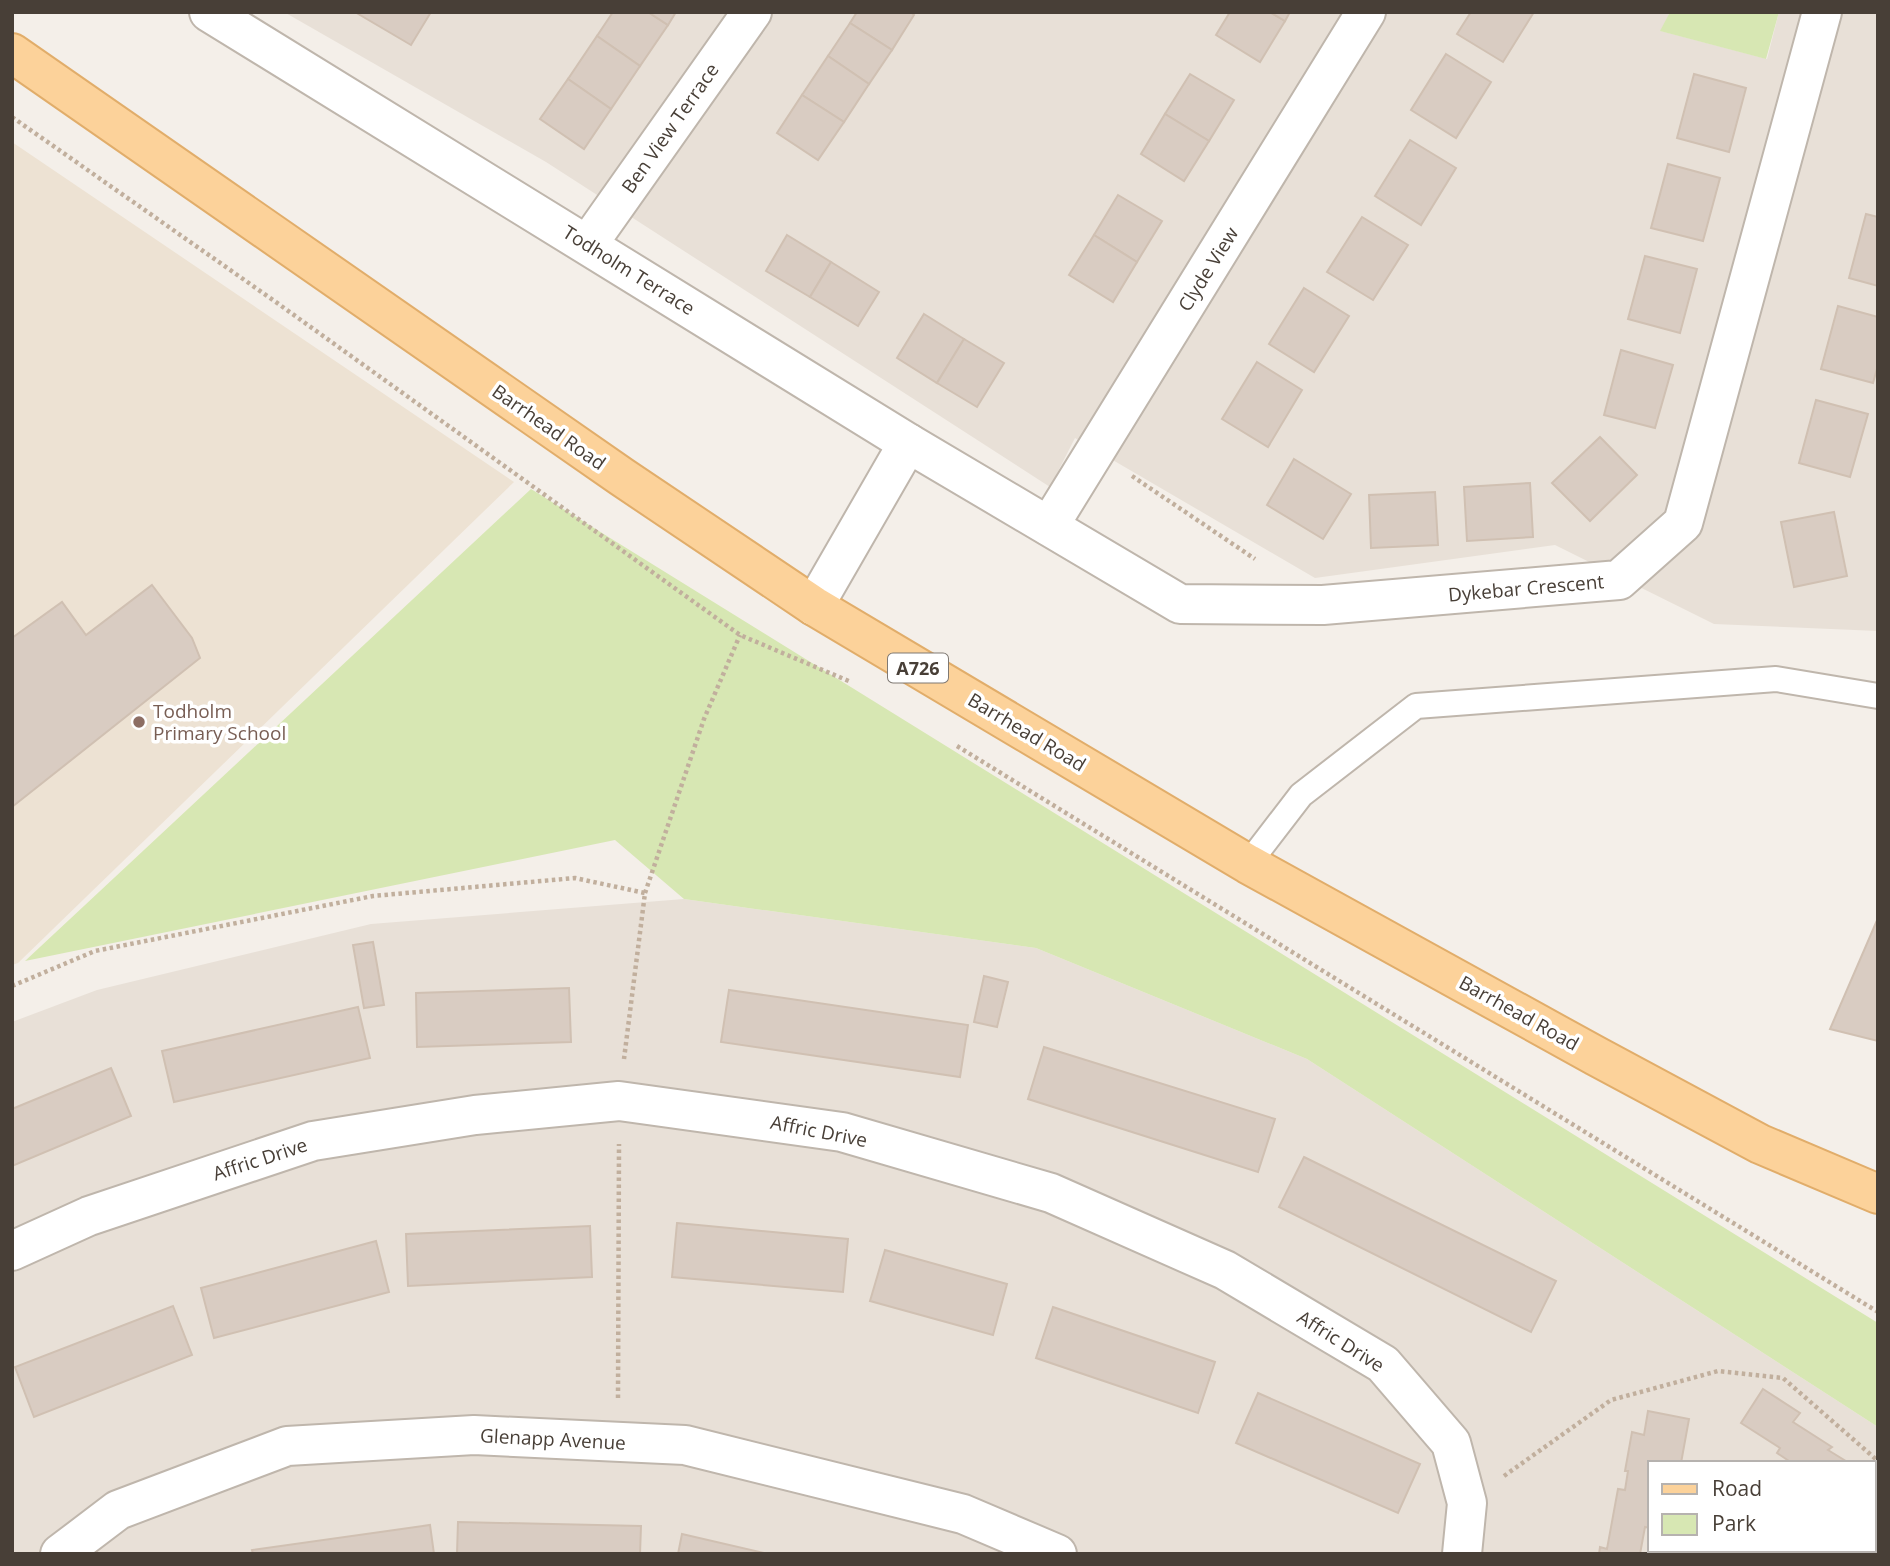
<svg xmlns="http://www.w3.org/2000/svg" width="1890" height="1566" font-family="'Open Sans',sans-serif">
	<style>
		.residential { fill: #e8e0d7; fill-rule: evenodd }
		.education { fill: #ede2d3 }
		.green { fill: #d7e7b3 }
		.building { fill: #d9ccc2; stroke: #d0c0b2; stroke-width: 2 }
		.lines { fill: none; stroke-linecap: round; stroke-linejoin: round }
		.service-casing { stroke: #bfb6ac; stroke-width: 28 }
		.minor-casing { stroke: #bfb6ac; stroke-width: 42 }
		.primary-casing { stroke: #e1ad6a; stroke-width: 42 }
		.path { stroke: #c1af9d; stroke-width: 4.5; stroke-dasharray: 3.5 3.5; stroke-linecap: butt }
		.service { stroke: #fff; stroke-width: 24 }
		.minor { stroke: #fff; stroke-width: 38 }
		.primary { stroke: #fcd29a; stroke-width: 38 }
		.education-dot { fill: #8d6e63; stroke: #fff; stroke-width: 2.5 }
		.labels { text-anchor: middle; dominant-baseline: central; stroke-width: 7; stroke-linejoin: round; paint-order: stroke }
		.shield { fill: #fff; stroke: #7f7973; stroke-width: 2 }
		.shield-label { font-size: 18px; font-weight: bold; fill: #483f37 }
		.street-label { font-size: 19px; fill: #483f37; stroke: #fff }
		.education-label { font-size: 19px; fill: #785e54; stroke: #fff; text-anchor: start }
	</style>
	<rect width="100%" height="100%" fill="#f4efe9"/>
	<g class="residential">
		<polygon points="284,12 1670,12 1661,31 1767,59 1779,12 1878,12 1878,631 1714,624 1555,545 1315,578 1075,438 1050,487 546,162"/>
		<path d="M684,899L1036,948L1307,1059L1878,1427V1554H12V1022L97,990L371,924ZM1650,1463H1874V1550H1650Z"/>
	</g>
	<polygon class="education" points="12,142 514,482 18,963 12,965"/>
	<g class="green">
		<polygon points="1670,12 1779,12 1766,59 1660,31"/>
		<polygon points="531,489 1878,1323 1878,1427 1307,1059 1036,948 684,899 615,840 25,961"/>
	</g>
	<g class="building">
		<polygon points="355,12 431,12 411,45"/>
		<polygon points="613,12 648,12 668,25 640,66 597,36"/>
		<polygon points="648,12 676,12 668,25"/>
		<polygon points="857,12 911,12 914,15 892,50 850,23"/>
		<polygon points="1230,12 1270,12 1285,21 1260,62 1216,35"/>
		<polygon points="1270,12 1290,12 1285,21"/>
		<polygon points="1471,12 1534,12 1503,62 1457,34"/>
		<polygon points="850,23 892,50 869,84 828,56"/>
		<polygon points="597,36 640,66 611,109 568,79"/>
		<polygon points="1446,54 1491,82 1456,138 1411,110"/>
		<polygon points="828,56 869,84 844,122 802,95"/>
		<polygon points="1190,74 1234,100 1209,141 1165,114"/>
		<polygon points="1694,74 1746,88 1729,152 1677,138"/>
		<polygon points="568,79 611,109 584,149 540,119"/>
		<polygon points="802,95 844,122 818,160 777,133"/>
		<polygon points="1165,114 1209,141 1184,181 1141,154"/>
		<polygon points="1410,140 1456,168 1421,225 1375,196"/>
		<polygon points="1668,164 1720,178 1703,241 1651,228"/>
		<polygon points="1118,195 1162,221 1137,262 1094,235"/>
		<polygon points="1866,214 1878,217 1878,286 1849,278"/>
		<polygon points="1362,217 1408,245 1373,300 1327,272"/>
		<polygon points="787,235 831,262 810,297 766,271"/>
		<polygon points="1094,235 1137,262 1113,302 1069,275"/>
		<polygon points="1645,256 1697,269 1680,333 1628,319"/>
		<polygon points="831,262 879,292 858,326 810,297"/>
		<polygon points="1304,288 1349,316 1314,372 1269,344"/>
		<polygon points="1838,306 1878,317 1878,365 1873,383 1821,369"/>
		<polygon points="924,314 964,339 937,383 897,358"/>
		<polygon points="964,339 1004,363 977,407 937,383"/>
		<polygon points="1621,350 1673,365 1655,428 1604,415"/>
		<polygon points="1257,362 1302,390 1268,447 1222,419"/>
		<polygon points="1816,400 1868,414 1850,477 1799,463"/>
		<polygon points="1600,437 1637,475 1590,521 1552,483"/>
		<polygon points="1294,459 1351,494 1323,539 1267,505"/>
		<polygon points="1530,483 1533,537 1467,541 1464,487"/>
		<polygon points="1435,492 1438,545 1371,548 1369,495"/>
		<polygon points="1834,512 1847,576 1794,587 1781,522"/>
		<polygon points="152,585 192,638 200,658 12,807 12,638 62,602 86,635"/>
		<polygon points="1878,918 1878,1041 1830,1029"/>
		<polygon points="373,942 384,1005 364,1008 353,945"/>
		<polygon points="984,976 1008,982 997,1027 974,1022"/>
		<polygon points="569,988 571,1042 417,1047 416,993"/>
		<polygon points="729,990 968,1025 960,1077 721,1042"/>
		<polygon points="358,1007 370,1058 174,1102 162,1051"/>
		<polygon points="1044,1047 1275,1119 1258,1172 1028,1099"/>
		<polygon points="111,1068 131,1116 12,1166 12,1109"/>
		<polygon points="1304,1157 1556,1281 1531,1332 1279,1207"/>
		<polygon points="677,1223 848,1239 843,1292 672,1277"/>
		<polygon points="590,1226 592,1277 408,1286 406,1234"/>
		<polygon points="376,1241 389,1292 214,1338 201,1288"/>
		<polygon points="885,1250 1007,1284 993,1335 870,1301"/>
		<polygon points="173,1306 192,1355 34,1417 15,1367"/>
		<polygon points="1053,1307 1215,1362 1198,1413 1036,1358"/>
		<polygon points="1763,1389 1800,1413 1793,1422 1832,1447 1828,1450 1849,1463 1792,1463 1777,1453 1780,1448 1741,1423"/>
		<polygon points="1258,1393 1420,1464 1398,1513 1236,1443"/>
		<polygon points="1648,1411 1689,1419 1681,1463 1650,1463 1650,1528 1645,1527 1640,1554 1599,1554 1600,1547 1607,1549 1618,1489 1625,1490 1628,1471 1625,1471 1632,1432 1644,1435"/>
		<polygon points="1874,1488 1878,1490 1878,1511 1874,1516"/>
		<polygon points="458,1522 641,1526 640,1554 457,1554"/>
		<polygon points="430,1525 434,1554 253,1554 252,1550"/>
		<polygon points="682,1534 768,1554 678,1554"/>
	</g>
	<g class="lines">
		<defs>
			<polyline id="service" points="1248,864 1301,795 1416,706 1776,679 1878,696"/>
			<g id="minor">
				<polyline points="209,12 908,443 1180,604 1323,605 1619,580 1683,523 1822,12"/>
				<polyline points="588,244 752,12"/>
				<polyline points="1049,526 1366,12"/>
				<polyline points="814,606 908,443"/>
				<polyline points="12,1251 89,1216 313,1141 475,1115 619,1101 842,1132 1051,1193 1225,1270 1383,1364 1451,1443 1467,1503 1462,1554"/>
				<polyline points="60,1554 118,1510 287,1446 474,1435 685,1445 963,1514 1057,1554"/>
			</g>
			<polyline id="primary" points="12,53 622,477 814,606 1248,864 1596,1056 1760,1144 1878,1194"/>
		</defs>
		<use href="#service" class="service-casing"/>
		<use href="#minor" class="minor-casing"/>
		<use href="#primary" class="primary-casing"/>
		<g class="path">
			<polyline points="12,117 273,300 740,635 851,682"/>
			<polyline points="1132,476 1255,559"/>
			<polyline points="957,746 1878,1312"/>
			<polyline points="645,893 704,719 740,635"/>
			<polyline points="12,986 95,951 373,896 575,878 645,893 624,1059"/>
			<polyline points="618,1398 619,1144"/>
			<polyline points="1504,1476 1611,1400 1718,1371 1783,1378 1878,1461"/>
		</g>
		<use href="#service" class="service"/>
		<use href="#minor" class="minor"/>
		<use href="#primary" class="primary"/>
	</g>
	<circle class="education-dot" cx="139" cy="722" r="7"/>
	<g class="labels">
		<rect class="shield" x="888" y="653.5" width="60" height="29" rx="5"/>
		<g class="shield-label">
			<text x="918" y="668">A726</text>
		</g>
		<g class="street-label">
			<text transform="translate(670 128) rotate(-55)">Ben View Terrace</text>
			<text transform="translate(1208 269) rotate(-58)">Clyde View</text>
			<text transform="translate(629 270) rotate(32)">Todholm Terrace</text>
			<text transform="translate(549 427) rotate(35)">Barrhead Road</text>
			<text transform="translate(1526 588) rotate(-5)">Dykebar Crescent</text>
			<text transform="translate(1027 732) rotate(31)">Barrhead Road</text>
			<text transform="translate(1519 1013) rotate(29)">Barrhead Road</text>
			<text transform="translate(819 1131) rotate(11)">Affric Drive</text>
			<text transform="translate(260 1159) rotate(-18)">Affric Drive</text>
			<text transform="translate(1341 1341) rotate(32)">Affric Drive</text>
			<text transform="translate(553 1439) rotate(3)">Glenapp Avenue</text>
		</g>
		<g class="education-label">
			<text x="153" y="711">Todholm<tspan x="153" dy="22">Primary School</tspan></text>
		</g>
	</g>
	<rect width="1890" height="1566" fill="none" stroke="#483f37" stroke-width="28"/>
	<rect x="1648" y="1461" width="228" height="91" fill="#ffffff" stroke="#b6b2af" stroke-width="2"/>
	<rect x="1662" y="1484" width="35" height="10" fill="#fcd29a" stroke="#b6b2af" stroke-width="2"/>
	<text x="1712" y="1496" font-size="21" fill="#483f37">Road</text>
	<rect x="1662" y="1514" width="35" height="21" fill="#d7e7b3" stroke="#b6b2af" stroke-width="2"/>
	<text x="1712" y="1531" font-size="21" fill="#483f37">Park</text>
</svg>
